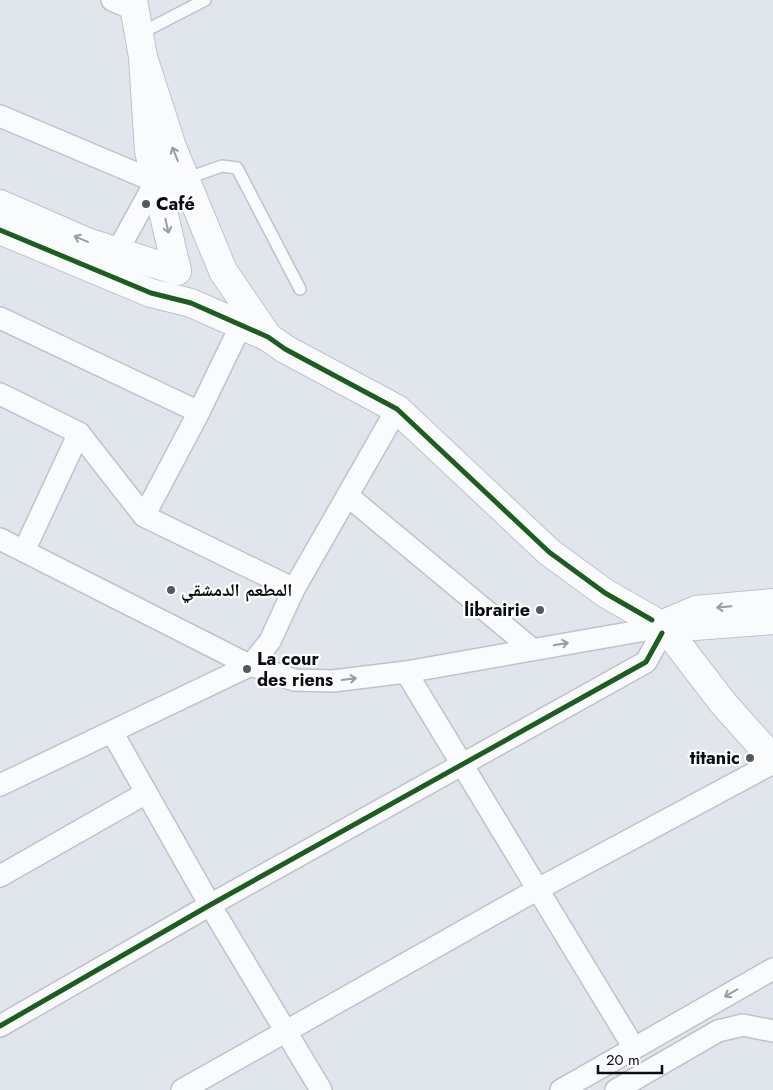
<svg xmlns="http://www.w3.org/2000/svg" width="773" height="1090" font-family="Jost,'Noto Naskh Arabic',sans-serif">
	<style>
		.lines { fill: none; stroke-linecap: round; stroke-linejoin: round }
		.service-casing { stroke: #bfc3c8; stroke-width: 14 }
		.minor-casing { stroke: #bfc3c8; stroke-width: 24 }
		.tertiary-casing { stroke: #bfc3c8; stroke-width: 30 }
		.service { stroke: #fafbfc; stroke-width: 11 }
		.minor { stroke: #fafbfc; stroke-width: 21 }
		.tertiary { stroke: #fafbfc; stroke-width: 28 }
		.cycleway-casing { stroke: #fff; stroke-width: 8 }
		.cycleway { stroke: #1b5e20; stroke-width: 5 }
		.oneway { stroke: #9a9b9e }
		.poi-dot { fill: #55585d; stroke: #fff; stroke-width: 2 }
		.labels { text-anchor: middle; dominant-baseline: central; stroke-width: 4.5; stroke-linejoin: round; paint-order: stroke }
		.poi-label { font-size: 18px; font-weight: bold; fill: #090c10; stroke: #fff; text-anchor: start }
	</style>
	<rect width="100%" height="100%" fill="#e1e6ec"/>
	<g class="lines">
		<defs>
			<g id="service">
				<polyline points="139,34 205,0"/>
				<polyline points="185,179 222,166 237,168 300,289"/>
			</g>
			<g id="minor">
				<polyline points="112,0 135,10"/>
				<polyline points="0,116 192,197"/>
				<polyline points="117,252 156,181"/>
				<polyline points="0,318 199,412"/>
				<polyline points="0,394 79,433 144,516 294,589"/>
				<polyline points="348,496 532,649"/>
				<polyline points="144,516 199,412 241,325"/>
				<polyline points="0,539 245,663 294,680 333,681 406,672 651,629"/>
				<polyline points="24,551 79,433"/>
				<polyline points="406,672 634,1048"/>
				<polyline points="112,732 210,905 321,1090"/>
				<polyline points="0,785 251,665 270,641 294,589 397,409"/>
				<polyline points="0,876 146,793"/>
				<polyline points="0,1026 210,905 646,662 662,633"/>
				<polyline points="182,1090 538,889 773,763"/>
				<polyline points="561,1090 773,969"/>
				<polyline points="616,1090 718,1031 743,1025 773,1031"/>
			</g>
			<g id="tertiary">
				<polyline points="133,0 143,57 149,151 177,271"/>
				<polyline points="143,57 172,147 223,271 268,337"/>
				<polyline points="0,204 87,242 177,271"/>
				<polyline points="0,230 151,293 191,303 268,337 285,349 397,409 549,552 605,593 652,620"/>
				<polyline points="773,603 696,610 668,622 695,626 773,620"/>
				<polyline points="667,630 723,703 773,759"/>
			</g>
		</defs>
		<use href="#service" class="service-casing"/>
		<use href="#minor" class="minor-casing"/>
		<use href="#tertiary" class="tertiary-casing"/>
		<use href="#service" class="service"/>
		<use href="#minor" class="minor"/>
		<use href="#tertiary" class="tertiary"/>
		<defs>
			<g id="cycleway">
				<polyline points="0,230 151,293 191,303 268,337 285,349 397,409 549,552 605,593 652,620"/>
				<polyline points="0,1026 210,905 646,662 662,633"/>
			</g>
		</defs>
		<use href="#cycleway" class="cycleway-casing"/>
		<use href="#cycleway" class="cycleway"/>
	</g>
	<defs><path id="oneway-shaft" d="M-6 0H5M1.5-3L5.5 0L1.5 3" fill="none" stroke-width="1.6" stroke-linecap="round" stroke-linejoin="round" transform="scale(1.25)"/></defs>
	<g class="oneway">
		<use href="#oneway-shaft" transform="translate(175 154) rotate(-112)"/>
		<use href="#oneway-shaft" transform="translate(167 226) rotate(77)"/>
		<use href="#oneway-shaft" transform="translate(81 239) rotate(-157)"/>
		<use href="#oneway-shaft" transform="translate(724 607) rotate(175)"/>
		<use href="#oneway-shaft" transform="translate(561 644) rotate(-10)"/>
		<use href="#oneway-shaft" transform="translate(349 679) rotate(-7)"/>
		<use href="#oneway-shaft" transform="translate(731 993) rotate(150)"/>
	</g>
	<g class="poi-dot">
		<circle cx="146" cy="204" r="5"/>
		<circle cx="171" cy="590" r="5"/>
		<circle cx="540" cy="610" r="5"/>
		<circle cx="247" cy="669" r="5"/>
		<circle cx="750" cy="758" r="5"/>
	</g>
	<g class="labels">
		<g class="poi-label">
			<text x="156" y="204">Café</text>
			<text x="181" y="590">المطعم الدمشقي</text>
			<text x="530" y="610" text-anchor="end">librairie</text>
			<text x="257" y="659">La cour<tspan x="257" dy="21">des riens</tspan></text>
			<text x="740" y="758" text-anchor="end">titanic</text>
		</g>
	</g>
	<path d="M598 1065v8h64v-8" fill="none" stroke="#090c10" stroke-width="2.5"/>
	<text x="606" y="1065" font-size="15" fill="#090c10" stroke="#ffffff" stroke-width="4" paint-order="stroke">20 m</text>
</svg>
